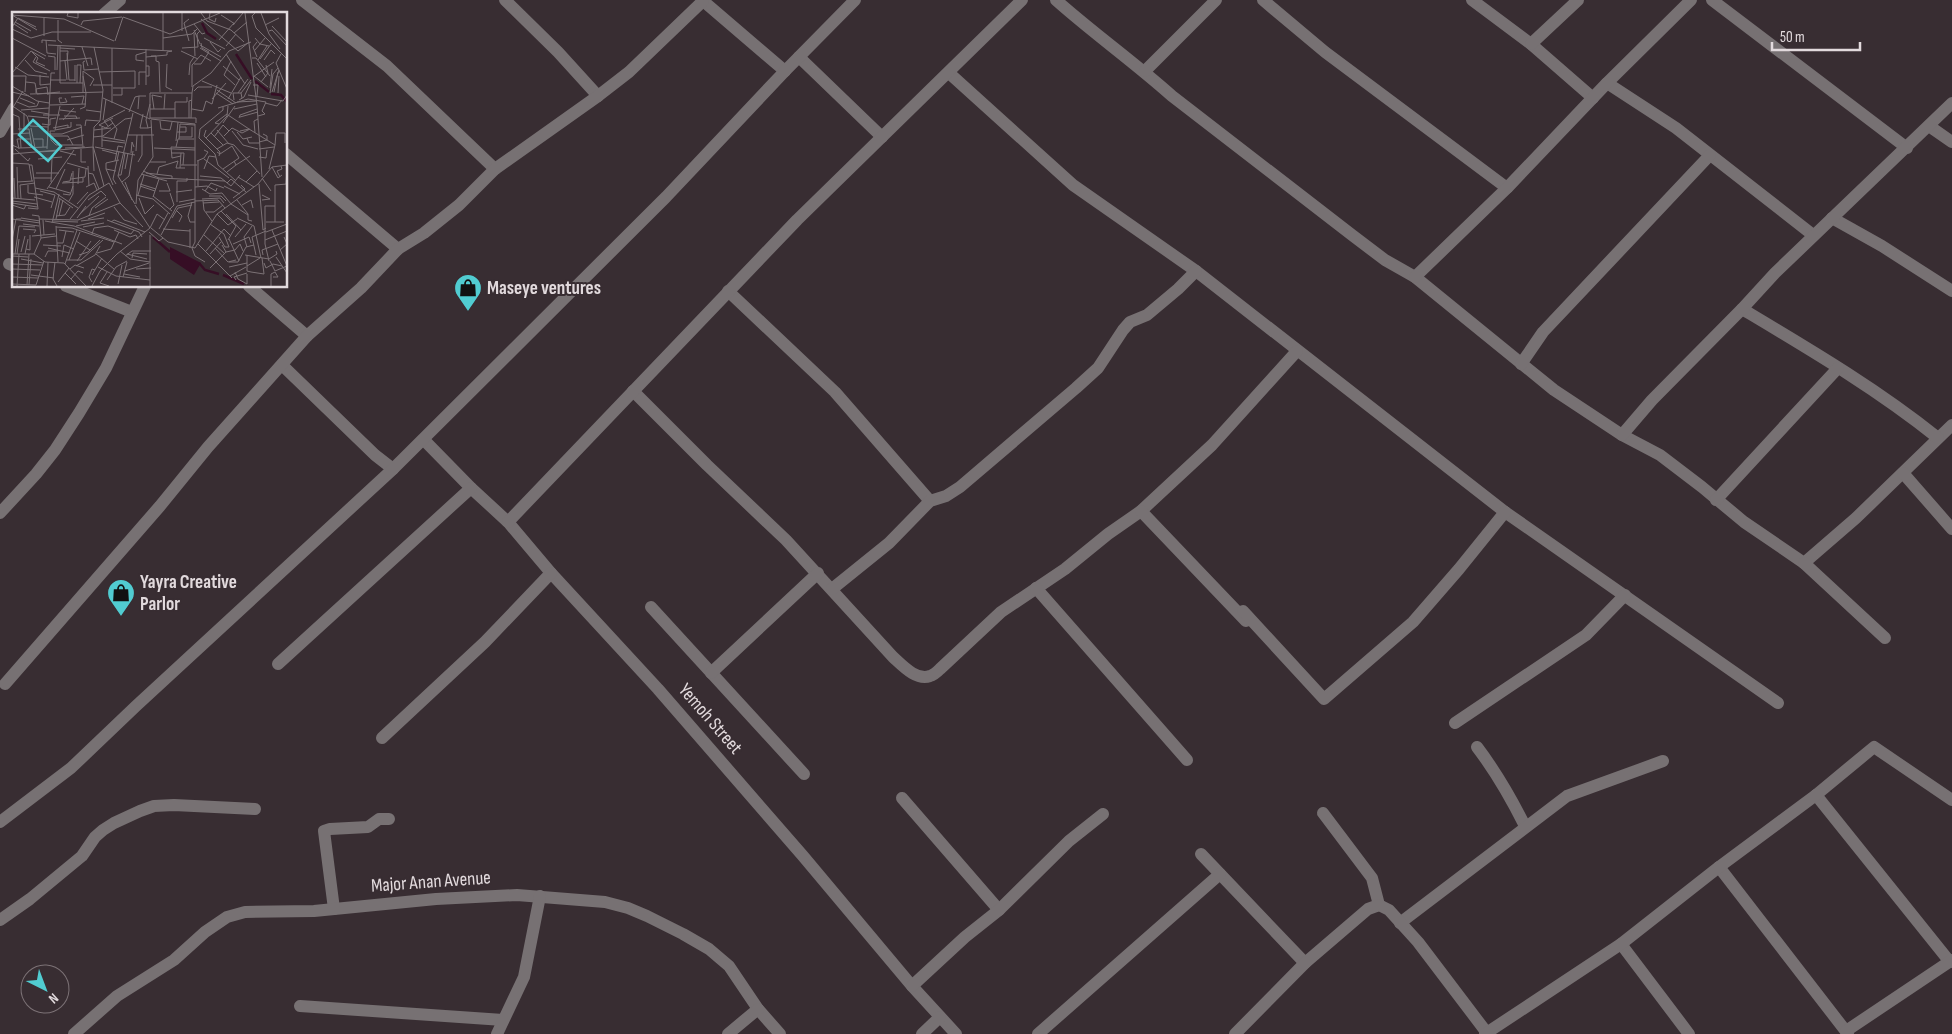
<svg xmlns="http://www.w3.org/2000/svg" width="1952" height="1034" font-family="'Sofia Sans Condensed',sans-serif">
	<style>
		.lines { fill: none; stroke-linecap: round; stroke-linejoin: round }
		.minor { stroke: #777173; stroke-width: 12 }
		.labels { text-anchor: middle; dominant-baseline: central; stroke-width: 4; stroke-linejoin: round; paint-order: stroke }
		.poi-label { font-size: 19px; font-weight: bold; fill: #e2dadd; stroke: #382d32; text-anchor: start }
		.street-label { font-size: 19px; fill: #e2dadd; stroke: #382d32 }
		.inset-river { fill: none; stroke: #360e25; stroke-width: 2.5 }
		.inset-road { fill: none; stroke: #7c7276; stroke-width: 1 }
		.view { fill: #51ccd1; fill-opacity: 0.15; stroke: #51ccd1; stroke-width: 2.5 }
		.inset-edge { fill: none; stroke: #e2dadd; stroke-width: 2.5 }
	</style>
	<rect width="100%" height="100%" fill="#382d32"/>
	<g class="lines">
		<g class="minor">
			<polyline points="302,0 387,66 495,169"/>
			<polyline points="505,0 558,52 598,96"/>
			<polyline points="702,0 785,71"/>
			<path d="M1056,0C1093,33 1134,62 1172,96L1352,235L1385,260L1415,277L1554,390L1622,435L1660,455L1702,487L1744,522L1804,563L1856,518L1952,425"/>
			<polyline points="1263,0 1325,52 1507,188"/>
			<polyline points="1472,0 1531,44 1593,98"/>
			<polyline points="1712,0 1907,148"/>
			<polyline points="104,14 120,0"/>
			<polyline points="1531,44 1578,0"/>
			<polyline points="799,57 882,137"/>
			<polyline points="1145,71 1216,0"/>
			<polyline points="949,73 1073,185 1196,271 1505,512 1778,703"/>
			<polyline points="1607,83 1676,128 1813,235"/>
			<polyline points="1929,126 1952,142"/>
			<polyline points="0,132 14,108"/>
			<polyline points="286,154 398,249"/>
			<polyline points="1832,218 1882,246 1952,291"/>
			<polyline points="9,264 14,266"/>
			<polyline points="1415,277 1507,188 1607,83 1691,0"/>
			<polyline points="66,286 132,312"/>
			<polyline points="249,286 307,336"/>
			<polyline points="728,291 835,392 930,501"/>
			<path d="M1742,309C1809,349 1877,389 1938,438"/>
			<polyline points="1521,364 1543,332 1710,155"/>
			<polyline points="282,365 375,455 393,469"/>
			<path d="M633,391L707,465L786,540L893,657C902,665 916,681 930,676C934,675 938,671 940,669L1001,612L1065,569L1108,534L1141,511L1212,445L1297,351"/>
			<polyline points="1622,435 1652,400 1742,309 1775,273 1952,103"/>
			<polyline points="424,440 471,488 508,522 551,573 658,689 803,856 912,986 956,1034"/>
			<polyline points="1903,473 1952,529"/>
			<polyline points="1716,500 1838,368"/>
			<polyline points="1141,511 1246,621"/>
			<polyline points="0,513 36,474 55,450 79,413 106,368 145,286"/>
			<polyline points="508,522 797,220 1022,0"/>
			<polyline points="1804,563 1885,638"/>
			<polyline points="1036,588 1187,760"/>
			<polyline points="832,589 889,543 930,501 946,496 960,487 1076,388 1098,368 1123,330 1130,322 1147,315 1178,289 1196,271"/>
			<polyline points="651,607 804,774"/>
			<polyline points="1243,611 1324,699 1413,622 1459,569 1505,512"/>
			<polyline points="278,664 471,488"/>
			<polyline points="711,673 818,573"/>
			<polyline points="5,684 160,506 208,447 307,336 361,288 398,249 424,233 459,205 495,169 598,96 629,72 703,1"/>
			<polyline points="1455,723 1586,635 1625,595"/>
			<polyline points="382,738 485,642 551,573"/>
			<path d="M1477,747C1496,772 1511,798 1525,826"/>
			<polyline points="1816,795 1950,962"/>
			<polyline points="902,798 999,910"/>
			<polyline points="1323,813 1372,878 1379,905"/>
			<polyline points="0,822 71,768 136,706 393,469 666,197 785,71 855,0"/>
			<polyline points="1201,854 1305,963"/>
			<polyline points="1719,867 1848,1034"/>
			<polyline points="334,909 324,831 330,829 368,827 379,819 389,819"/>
			<polyline points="0,920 30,899 82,856 95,837 103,830 114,823 140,811 154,806 174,805 255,809"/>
			<polyline points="1400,923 1567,796 1663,761"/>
			<polyline points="1621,944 1689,1034"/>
			<polyline points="912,986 965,937 999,910 1069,841 1103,814"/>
			<polyline points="300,1006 503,1020"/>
			<polyline points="1846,1031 1952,960"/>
			<polyline points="74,1034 117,996 174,960 205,932 227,917 245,912 314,911 436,899 517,895 605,902 628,908 647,916 683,934 709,949 729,966 758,1009 780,1034"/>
			<polyline points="497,1034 524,977 540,896"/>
			<polyline points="728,1034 758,1009"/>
			<polyline points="922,1034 940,1017"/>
			<polyline points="1038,1034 1220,874"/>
			<polyline points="1235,1034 1305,963 1368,909 1379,905 1389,910 1418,942 1487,1033"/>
			<polyline points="1485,1034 1621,944 1719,867 1816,795 1874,747 1952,800"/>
		</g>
	</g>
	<defs>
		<symbol id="shop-pin" viewBox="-11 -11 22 30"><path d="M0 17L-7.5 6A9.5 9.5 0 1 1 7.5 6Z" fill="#51ccd1" stroke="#382d32"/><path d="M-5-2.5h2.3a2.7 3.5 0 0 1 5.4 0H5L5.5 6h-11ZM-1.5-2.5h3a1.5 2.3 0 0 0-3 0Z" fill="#111"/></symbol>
	</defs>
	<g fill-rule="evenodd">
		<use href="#shop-pin" x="452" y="272" width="32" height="43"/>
		<use href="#shop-pin" x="105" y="577" width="32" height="43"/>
	</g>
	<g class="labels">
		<g class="poi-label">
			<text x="487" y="288">Maseye ventures</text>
			<text x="140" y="582">Yayra Creative<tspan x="140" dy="22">Parlor</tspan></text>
		</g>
		<g class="street-label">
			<text transform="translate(710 719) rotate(49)">Yemoh Street</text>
			<text transform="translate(431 882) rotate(-4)">Major Anan Avenue</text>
		</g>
	</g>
	<g transform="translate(12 12)">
		<rect width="275" height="275" fill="#382d32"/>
		<path d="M158,235L189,251L182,263L158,247Z" fill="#360e25"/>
		<path class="inset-river" d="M190,11L195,21L204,27M224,42L240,67M243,69L257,80M259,82L269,83L275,90M141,225L158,240M187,251L193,258L207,262M211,263L232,272"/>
		<path class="inset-road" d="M56,1L55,4L66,6V1M170,1V19M189,1L195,9L219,18L232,30M198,1L197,7L203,10L204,6M233,1L245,93L250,165M243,1L240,4L244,16L275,47M249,1L257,22L268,37M209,3L223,12M32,6V24M189,7L226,39L237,30M46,8V28L50,31M3,10L19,19M2,12L16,21M182,12L190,22L193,21M69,13L71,9L110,5M221,13L231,1M253,13L267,6M260,14L275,30M0,15L6,6L24,15M0,17L19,26L40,20H79M25,18L0,3L52,7L102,29M182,18L188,32M151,19V1M257,19L260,18L275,34M151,20V38M182,21L183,44M222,21L235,10M0,26L34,44M151,26L180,22L186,16M192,26L213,37M243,26L248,32L257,34M34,28L35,41L44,42M207,28L222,11M103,29L111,5L158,22L208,1M177,29L172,11L177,7M198,30L206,40L209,37M30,31V28L44,29M36,33L160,39L155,40M188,33L209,45M48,34V71H71M214,34L224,22M70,35L76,54M82,35L91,78L88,109M48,36L63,37M100,36V73M170,36L186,35L185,22L188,19M188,36L209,49M243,38L253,26M48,39H56L55,49M169,39L186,47M20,40L26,46L24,50L33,54M55,41L57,68H63M214,42L233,72M269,42L264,51L275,77M36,44L43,45V58M139,44H144V49L147,50L148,80M24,45L21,50L38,59M134,45L155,43V40M245,45L241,35L245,30M240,46H244L258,64M248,47L259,32M13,48L23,59L35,62M246,48L255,34M252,48L259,38L263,42M48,49L79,46L80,53M53,49L55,68M73,49L71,50L72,58L86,57M132,49L124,48V43L134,40M219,49L212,63L223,73M245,51L254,65M155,52L154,75L160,78M182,52H189L197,40L190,36L189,31M63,53V69M65,53H69L68,71M65,53V71M211,54L227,68M3,55L16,63L37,65M45,58L46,34M87,60L123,59V76H101M0,61L19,39L33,47M28,63V73L38,72M177,63L178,51L182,45M0,64H14L13,80M71,64L74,81M134,64H137V54H134M242,64L256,75M241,65L262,50M38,68H54M190,69L219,81M14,70L23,71L25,82L48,80M249,70L256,61L254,53M81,73H100V91M127,73V60H134M134,73V37M241,73H246L245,84M0,74L25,89L37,91M180,75V53L189,43L199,49M258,76L260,57M205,78L224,91M182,79L186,75H200M0,80L17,84M260,80L267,58M262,80L266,60M24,81V77L35,75L36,83M71,81V59L82,67L78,74M204,81L221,92M226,81L236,67M229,81L239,68M258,81L261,62L266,56M266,81L267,64M18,82L91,80M101,83H110V76M236,83L271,89L275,83M59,85L72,84L70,92M8,86L23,92M50,86H47L48,91L55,90L53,86M91,86L138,107M200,87L214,71M216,87L229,65M222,88L221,81H229L230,86M227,88L232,85L239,70M5,90L17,95L25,94L27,89M225,90L244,89M253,91L265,94L270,88M138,92L134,108L136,116L140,115M38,93L74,92M2,95L15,104L18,114L36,115M211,95V98L188,117L187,126L203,142L206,153L223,168M206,96L236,87L254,90M0,97L11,79M68,97L73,95L74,81M126,97L127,84H134M138,97H163M142,97L140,83L150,85M152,97L153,82M180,97L191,99L194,89L200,92L205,73M222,97L245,92M9,98L37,96M48,98L64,100M74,98L89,100M19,99L37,102M117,100L123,85L127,84M121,101L106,164L123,192M0,102L7,105L9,136M131,102L128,116H136M31,103H48M216,103L237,117M16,104L36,106M52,104H64L65,107M246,104L253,102L250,99L254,90M228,105L246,100M138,106H184V111M163,106V90H175V85M177,106V89L180,88M179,106L180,81M227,106L228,103L245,97M47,107L68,106M98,107L105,117L102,127M138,107V81H180L181,74L199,61L217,39L239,30M139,107L183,112V230L180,236M51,108L62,96M91,108L94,87M88,109L82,115L81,134L92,174M148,109L149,117L158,118L160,110M211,111L223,94M30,112L38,113V107L44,106M207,112L203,111L215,102M64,113H69L71,135M87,113L94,116L101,111M87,113L101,106M73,114L74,108L88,109M96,114L92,109L113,98M19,116L23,136M41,116L56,113V116M6,117H17L20,136M12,117V101M43,118L48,94M43,118L59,115V110M82,118L99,116M194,118L192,124L208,140L207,144M205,118L217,132M43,119H38L39,128L44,133H54M220,119L231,133L246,137M228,119L237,117L263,133M165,120H174V115H168M225,120L231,127L240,125M199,121L211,133M243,121L242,109L246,107M0,122L18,121M35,122H50L70,115M115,123H142M38,124H56L61,133M212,124L220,116L230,121L238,117M81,125L91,124L113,107L120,106M91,125L113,129M167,125H180V115M202,125L211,113L217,119M194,126L215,104L216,94M235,126L237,131H247M21,127H31V135M167,127L168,112L183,113M55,128L72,123M90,128L113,131M164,129L166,110M247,130L255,128V124L251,122M0,133L7,136L35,135M54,133H70M263,133L264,121H273V131M81,135L82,159M83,135L123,143M90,135V115M164,135L166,127H182M53,136L73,135M142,136L183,138M3,137L16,149L18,146M7,137L5,127H19M35,137L39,61H43M69,137V150H74M205,137L215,131L222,133L248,162M247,137L262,135M90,138L105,142M48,139L64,143M124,139L125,123M25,140L44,139M205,140L208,142L220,134M119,141L120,130L122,135M160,141H169L168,156M169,141H172L171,153M0,142L81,135M169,144L160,146L159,135L183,136M247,145L254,146L255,138M26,147L50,145M192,147L217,166M103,149L106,134L111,135M185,149L192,146L196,140L192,138M186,149V174M126,150L130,143V123M138,150H154M0,151L17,152L20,169M55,151L76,157M169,153H185M224,153L238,144M76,154L77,174M5,155L6,187M260,155L266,166L270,163M94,157L101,173M113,157L116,141M192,157L197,144L204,145M211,157L227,146L220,134M257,157L263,133M104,159L94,157V151L107,148M131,159L147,166L213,169M215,160L224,153L222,149M24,161H47M76,161L81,162L87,177M134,161L160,164V167M129,162L155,169M145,162L147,155L166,149L164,156H173M106,163H109L113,141M188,164L209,166L219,174L228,163M226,165L242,175M268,165L265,159L270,157L269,154M2,166L3,186M22,166H40M250,166L259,179M59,167L73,165L74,157M5,170L21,169M39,170L40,146M51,170L58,169L60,161M110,170L117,164L121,139M113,170L120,188M234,170L245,159M50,171L71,170V166M215,171L219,167L234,180M66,172L67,156M104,172L101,167L107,139M128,172L144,177M247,172L251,218L254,216M274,172L275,156M16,173V181L31,183M128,174L143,179M212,174L228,182M37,175L58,181M74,175L82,171L85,178M183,175L195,174L204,179L205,176M23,176L42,180L66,196M35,177L62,138M44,177L53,157M190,177L198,182L210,181L219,192M28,179L43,183L39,196M147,179H158L155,171M193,179L199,171L212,176M164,180L180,178M158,181L162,193L158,197M51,182L58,183L61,174M124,183L141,187L158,202M126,183L132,163M250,183L258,187L250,188M141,184L160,199M197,184H209L214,189M22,185L40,190M141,185L147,167M0,186L23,188M47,186L61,196M127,186L133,202L142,193M221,186L233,177L229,173M9,187L8,173L23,171M190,187L208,186L212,191M76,188L89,179L94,184M225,188L236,202V208L240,209M0,189L25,192M57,189L61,182V159M183,189L206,188L213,196M191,189L192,198L200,209M165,190V169H175V166M167,190L183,187M180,190L176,204L178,210H183M0,191L25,195M191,191L207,190M65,192L76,180M124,192L126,168L141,145L139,108M219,192L236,203M0,193L12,197L14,193M123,193L138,216M230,193L239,188L241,196M102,195L112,208L125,212M16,196L26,197L20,153H17M83,196L96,187M164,198L170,204L167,210M209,199L224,214L216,228M194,200H202L211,193M205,202L216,213L225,207M214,202L229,218M20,203L27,204L29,226L22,242M67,203L87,184M44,204L53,203L58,195M47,204L51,188M77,204L80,196L94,185M9,206L28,209M65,206L74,194M160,206L166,196L180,193M225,206L242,214L249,246M0,207L28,211M27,207L66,208L108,191M44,207L48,187M58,207L77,183L97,171L108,191L131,215M76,207L93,201M31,208L32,223M95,208L127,220L130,225M33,209L62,214L110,232M41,209L66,210M69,209L92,206M99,210L102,208L133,220M254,210H272M263,210V173L275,172M40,211L47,182M11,212L27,214M198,212L212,222L217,235H213L207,225M44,214L46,250M64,214L83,210M44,215L60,216L102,230M71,215L92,211M138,216L145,202L153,208M139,216L156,230L183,236L205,202L246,172L260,155L275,153M11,217L24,218L22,221M147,217L156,201M151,217L178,219M178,217V236M47,218L62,220M102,218L118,225L124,223L126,227M260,218L275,254M137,220L147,229L151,226M254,220L275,212M80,222L82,216L96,214L119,222L122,218M138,223V274M149,223L165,194L183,190M192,223L213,242M20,224L43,222M223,225L234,212M29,226L44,224M217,227L227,249M0,228L4,207H9M253,228L275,219M64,229L78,238M45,231H51L54,219M186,232L220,266M221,232L237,225L239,231M31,233L49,234M210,233L214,240L223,238M235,235L232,225L240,214M36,236L58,241M180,236L183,244L193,250M203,236L216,250L224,248M14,237L18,238V223M223,238L228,232L231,239M268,238L275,232L272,225M108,239L118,247L138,250M194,239L212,217L219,224M9,240L13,224M85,241L99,237L107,220M0,242H22L33,250L52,251L74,274M3,242L7,214L23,215M5,242L7,227M13,242L16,227M84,242L102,257M115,242L135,247M198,242L209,230M67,243L76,240L88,228M233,243L257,247L265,242L264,239M235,243V259L239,260L252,262L250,246M244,243L240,225L254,219M251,243L250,238L266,232M0,244L16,245M113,244L120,239H139M33,245L36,239H46M50,245L52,233L62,237M264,245L275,261M120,246L121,241L135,242M9,247L31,251M55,248H69L91,228M57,248L68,220M65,249L79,229M257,249L253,232V194H263M258,249L263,259L275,254M43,250L41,267L45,274M217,250H226L234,235L242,233M252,251L254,256L261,252L270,254M0,252L31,253M53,252L65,218M64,254L83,243L88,234M235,254L248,246M86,255L104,264L138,268M217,255L235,251M198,256L214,240M0,257L28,258M58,257L63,253L72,256M124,257L139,256M113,259L137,251M95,260L88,271L97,274M223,260L226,267L235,272V262M53,261L64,272M112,262L128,265M19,263L42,266M80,263L90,246M218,264L234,255M0,265V272L24,273L32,249M0,265L26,266M111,265L115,250M59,267L66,259L71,261M95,268L104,255L115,249M224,268L222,265L235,261M46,270L57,256M80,270L77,265L80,257L83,258M106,272L110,253M15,273L17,242M17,273L19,247M5,274L7,242M35,274L36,250M80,274L88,259L105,242L138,216M259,274V262L263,260L266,265H261"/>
		<path class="view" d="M21,108L49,134L36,149L7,123Z"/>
		<rect width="275" height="275" class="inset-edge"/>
	</g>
	<g transform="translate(45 989) rotate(138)"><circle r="24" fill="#382d32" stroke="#7c7276"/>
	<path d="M0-4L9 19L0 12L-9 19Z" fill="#51ccd1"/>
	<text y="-8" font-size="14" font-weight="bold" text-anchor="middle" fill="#e2dadd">N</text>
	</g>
	<path d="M1772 42v8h88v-8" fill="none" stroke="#e2dadd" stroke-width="2.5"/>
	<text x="1780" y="42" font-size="15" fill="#e2dadd" stroke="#382d32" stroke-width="4" paint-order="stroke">50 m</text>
</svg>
